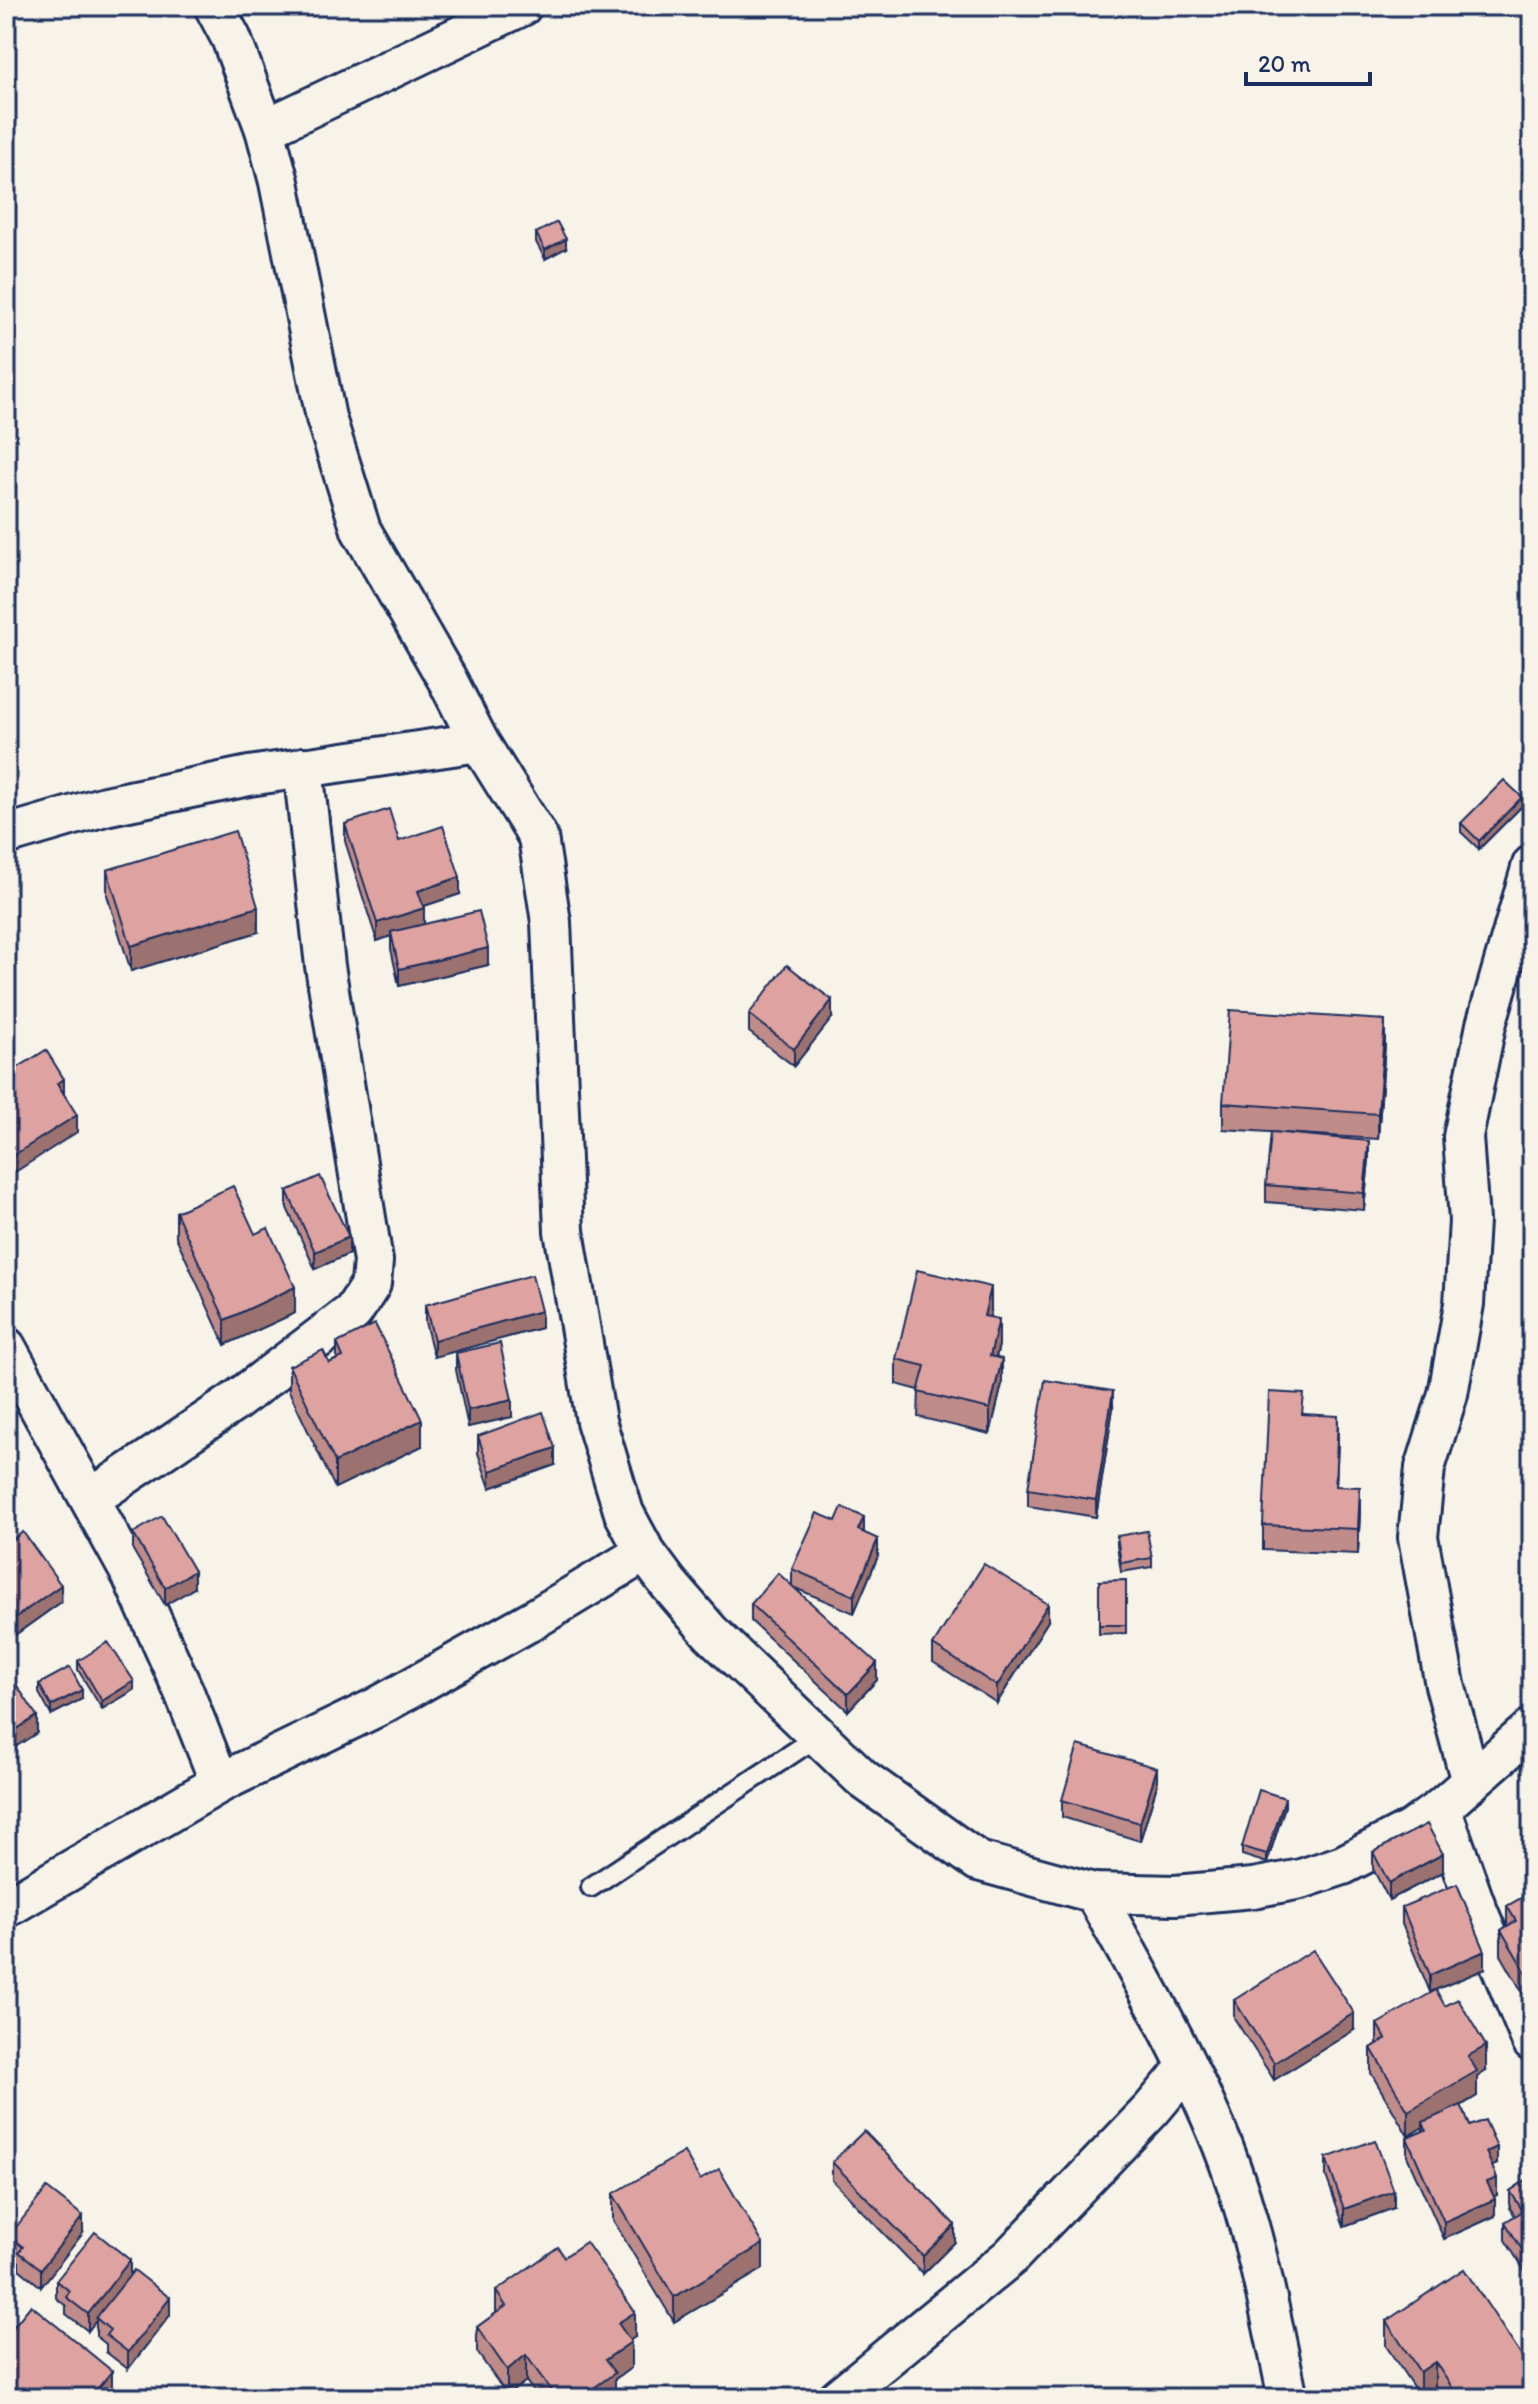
<svg xmlns="http://www.w3.org/2000/svg" width="1538" height="2404" font-family="Itim,sans-serif">
	<style>
		.lines { fill: none; stroke-linecap: round; stroke-linejoin: round }
		.lane-casing { stroke: #1b2f5e; stroke-width: 24 }
		.street-casing { stroke: #1b2f5e; stroke-width: 44 }
		.lane { stroke: #f7f3e8; stroke-width: 18 }
		.street { stroke: #f7f3e8; stroke-width: 38 }
		.wall { fill: #bf8c8a; stroke: #1b2f5e; stroke-width: 2 }
		.shaded-wall { fill: #9b7270; stroke: #1b2f5e; stroke-width: 2 }
		.building { fill: #dea3a0; stroke: #1b2f5e; stroke-width: 2 }
	</style>
	<rect width="100%" height="100%" fill="#f7f3e8"/>
	<filter id="ink" filterUnits="userSpaceOnUse"><feTurbulence type="fractalNoise" baseFrequency=".0125" numOctaves="2"/><feDisplacementMap in="SourceGraphic" scale="16" xChannelSelector="R" yChannelSelector="G"/><feConvolveMatrix kernelMatrix="1 2 1 2 8 2 1 2 1" color-interpolation-filters="sRGB"/></filter>
	<g filter="url(#ink)">
		<g class="lines">
			<defs>
				<polyline id="lane" points="591,1887 817,1737"/>
				<g id="street">
					<polyline points="214,6 231,38 265,129 279,182 326,418 361,530 448,681 479,742 538,837 551,922 564,1231 596,1421 624,1513 645,1552 668,1583 710,1632 863,1779 978,1861 1094,1893 1175,1895 1253,1888 1301,1879 1343,1865 1412,1829 1441,1808 1532,1728"/>
					<polyline points="265,129 522,6"/>
					<polyline points="6,835 105,806 249,776 479,742"/>
					<polyline points="6,1347 132,1576 184,1692 220,1783"/>
					<polyline points="90,1499 233,1403 353,1312 371,1284 373,1261 325,966 303,767"/>
					<polyline points="1471,1782 1445,1685 1418,1537 1425,1468 1448,1394 1464,1304 1469,1221 1463,1137 1486,1025 1532,865"/>
					<polyline points="1441,1808 1475,1904 1532,2042"/>
					<path d="M1094,1893C1140,1975 1187,2057 1222,2144C1254,2225 1270,2312 1288,2398"/>
					<polyline points="6,1908 220,1783 377,1707 536,1618 645,1552"/>
					<polyline points="838,2398 1010,2257 1152,2109 1187,2067"/>
				</g>
			</defs>
			<use href="#lane" class="lane-casing"/>
			<use href="#street" class="street-casing"/>
			<use href="#lane" class="lane"/>
			<use href="#street" class="street"/>
		</g>
		<g class="wall">
			<polygon points="536,233 566,248 545,259 536,242"/>
			<polygon points="1522,806 1479,849 1461,832 1461,823"/>
			<polygon points="345,824 399,841 460,894 424,906 424,924 488,965 399,986 391,949 391,936 377,941 345,841"/>
			<polygon points="107,870 258,932 131,971 107,895"/>
			<polygon points="749,1014 832,1018 794,1066 749,1032"/>
			<polygon points="1385,1045 1378,1139 1223,1129 1223,1103"/>
			<polygon points="1369,1159 1364,1210 1266,1202 1266,1185"/>
			<polygon points="287,1191 349,1254 315,1269 287,1208"/>
			<polygon points="176,1212 255,1234 295,1313 225,1345 176,1237"/>
			<polygon points="425,1305 541,1328 434,1357 425,1322"/>
			<polygon points="991,1312 990,1317 999,1345 996,1358 1002,1384 990,1434 918,1417 919,1390 896,1384 896,1359"/>
			<polygon points="337,1343 422,1446 335,1488 289,1391 289,1366 329,1363 337,1359"/>
			<polygon points="456,1353 512,1417 468,1427 456,1370"/>
			<polygon points="1113,1408 1096,1517 1028,1506 1028,1489"/>
			<polygon points="1304,1414 1338,1441 1336,1486 1360,1512 1358,1554 1263,1550 1263,1525"/>
			<polygon points="478,1436 555,1465 490,1488 478,1453"/>
			<polygon points="133,1533 194,1588 165,1605 133,1550"/>
			<polygon points="864,1533 878,1556 854,1613 795,1588 877,1680 848,1711 751,1621 751,1604 792,1585 792,1569"/>
			<polygon points="1117,1536 1152,1558 1152,1567 1121,1572 1117,1545"/>
			<polygon points="6,1544 61,1602 12,1637 6,1629"/>
			<polygon points="1126,1580 1126,1633 1099,1634 1099,1581"/>
			<polygon points="1048,1621 997,1703 933,1662 933,1645"/>
			<polygon points="78,1661 134,1690 102,1709 78,1670"/>
			<polygon points="39,1684 82,1699 51,1715 39,1693"/>
			<polygon points="1157,1785 1140,1841 1062,1817 1062,1800"/>
			<polygon points="1285,1806 1267,1863 1242,1855 1242,1847"/>
			<polygon points="1373,1852 1443,1872 1389,1900 1373,1869"/>
			<polygon points="1532,1892 1532,2009 1501,1955 1501,1930 1507,1926 1507,1906"/>
			<polygon points="1402,1907 1485,1969 1430,1992 1402,1924"/>
			<polygon points="1234,2000 1354,2030 1274,2080 1234,2018"/>
			<polygon points="1377,2024 1486,2071 1477,2077 1477,2096 1461,2106 1470,2126 1497,2164 1492,2166 1497,2195 1494,2196 1495,2216 1444,2239 1407,2156 1407,2138 1423,2131 1423,2127 1408,2136 1371,2073 1371,2048 1377,2044"/>
			<polygon points="1326,2158 1394,2208 1344,2226 1326,2176"/>
			<polygon points="832,2162 955,2242 923,2274 832,2180"/>
			<polygon points="1532,2176 1532,2269 1526,2273 1505,2240 1505,2222 1515,2216 1510,2208 1510,2191"/>
			<polygon points="700,2180 763,2269 674,2322 613,2220 613,2194"/>
			<polygon points="83,2233 41,2287 19,2269 19,2262 9,2254 9,2236"/>
			<polygon points="564,2257 635,2337 630,2340 631,2368 615,2379 615,2398 538,2398 526,2381 507,2395 477,2352 477,2327 496,2313 496,2291"/>
			<polygon points="130,2275 170,2315 128,2369 106,2352 106,2344 96,2336 96,2320 88,2331 66,2314 66,2306 56,2298 56,2281"/>
			<polygon points="1386,2321 1532,2398 1442,2398 1435,2387 1420,2397 1386,2346"/>
		</g>
		<g class="shaded-wall">
			<polygon points="566,239 566,248 545,259 545,250"/>
			<polygon points="1522,797 1522,806 1479,849 1479,841"/>
			<polygon points="460,877 460,894 418,908 418,891"/>
			<polygon points="258,907 258,932 131,971 131,946"/>
			<polygon points="424,908 424,925 391,932 391,936 377,941 377,923"/>
			<polygon points="488,948 488,965 399,986 399,969"/>
			<polygon points="832,1000 832,1018 794,1066 794,1049"/>
			<polygon points="1385,1020 1385,1045 1378,1139 1378,1114"/>
			<polygon points="64,1079 64,1097 57,1083"/>
			<polygon points="77,1115 77,1132 6,1178 6,1160"/>
			<polygon points="1369,1141 1369,1159 1364,1210 1364,1193"/>
			<polygon points="349,1237 349,1254 315,1269 315,1252"/>
			<polygon points="295,1287 295,1313 225,1345 225,1320"/>
			<polygon points="991,1287 991,1312 984,1341 984,1316"/>
			<polygon points="541,1311 541,1328 434,1357 434,1340"/>
			<polygon points="999,1319 999,1345 990,1381 990,1356"/>
			<polygon points="1002,1359 1002,1384 990,1434 990,1409"/>
			<polygon points="1113,1391 1113,1408 1096,1517 1096,1500"/>
			<polygon points="512,1400 512,1417 468,1427 468,1410"/>
			<polygon points="1338,1416 1338,1441 1335,1511 1335,1486"/>
			<polygon points="422,1420 422,1446 335,1488 335,1462"/>
			<polygon points="555,1448 555,1465 490,1488 490,1471"/>
			<polygon points="1360,1487 1360,1512 1358,1554 1358,1529"/>
			<polygon points="864,1517 864,1534 858,1530"/>
			<polygon points="878,1539 878,1556 854,1613 854,1596"/>
			<polygon points="194,1571 194,1588 165,1605 165,1588"/>
			<polygon points="61,1585 61,1602 12,1637 12,1620"/>
			<polygon points="1048,1604 1048,1621 997,1703 997,1686"/>
			<polygon points="877,1663 877,1680 848,1711 848,1694"/>
			<polygon points="134,1681 134,1690 102,1709 102,1701"/>
			<polygon points="82,1690 82,1699 51,1715 51,1706"/>
			<polygon points="37,1716 37,1733 6,1753 6,1736"/>
			<polygon points="1157,1768 1157,1785 1140,1841 1140,1823"/>
			<polygon points="1285,1798 1285,1806 1267,1863 1267,1854"/>
			<polygon points="1443,1854 1443,1872 1389,1900 1389,1883"/>
			<polygon points="1485,1951 1485,1969 1430,1992 1430,1975"/>
			<polygon points="1354,2013 1354,2030 1274,2080 1274,2063"/>
			<polygon points="1486,2046 1486,2071 1477,2077 1477,2096 1425,2126 1423,2122 1423,2127 1408,2136 1408,2111 1468,2056"/>
			<polygon points="1497,2147 1497,2164 1486,2169 1486,2152"/>
			<polygon points="1497,2178 1497,2195 1487,2199 1487,2182"/>
			<polygon points="1394,2191 1394,2208 1344,2226 1344,2209"/>
			<polygon points="1495,2199 1495,2216 1444,2239 1444,2222"/>
			<polygon points="83,2216 83,2233 41,2287 41,2269"/>
			<polygon points="955,2225 955,2242 923,2274 923,2256"/>
			<polygon points="763,2244 763,2269 674,2322 674,2297"/>
			<polygon points="1532,2252 1532,2269 1526,2273 1526,2256"/>
			<polygon points="130,2260 130,2277 88,2331 88,2314"/>
			<polygon points="170,2298 170,2315 128,2369 128,2352"/>
			<polygon points="635,2312 635,2337 618,2348 618,2323"/>
			<polygon points="631,2342 631,2368 615,2379 615,2398 579,2398 605,2360"/>
			<polygon points="526,2355 526,2381 507,2395 507,2370"/>
			<polygon points="1435,2362 1435,2387 1420,2397 1420,2372"/>
			<polygon points="112,2371 112,2396 110,2398 90,2398"/>
		</g>
		<g class="building">
			<polygon points="557,222 566,239 545,250 536,233"/>
			<polygon points="1504,780 1522,797 1479,841 1461,823"/>
			<polygon points="389,809 399,841 443,826 460,877 418,891 424,908 377,923 345,824"/>
			<polygon points="235,831 258,907 131,946 107,870"/>
			<polygon points="479,911 488,948 399,969 391,932"/>
			<polygon points="787,965 832,1000 794,1049 749,1014"/>
			<polygon points="1230,1010 1385,1020 1378,1114 1223,1103"/>
			<polygon points="46,1050 64,1079 57,1083 77,1115 6,1160 6,1075"/>
			<polygon points="1271,1132 1369,1141 1364,1193 1266,1185"/>
			<polygon points="320,1176 349,1237 315,1252 287,1191"/>
			<polygon points="233,1186 255,1234 268,1228 295,1287 225,1320 176,1212"/>
			<polygon points="917,1270 991,1287 984,1316 999,1319 990,1356 1002,1359 990,1409 918,1392 925,1366 896,1359"/>
			<polygon points="532,1275 541,1311 434,1340 425,1305"/>
			<polygon points="375,1324 422,1420 335,1462 289,1366 323,1350 329,1363 343,1357 337,1343"/>
			<polygon points="500,1343 512,1400 468,1410 456,1353"/>
			<polygon points="1045,1380 1113,1391 1096,1500 1028,1489"/>
			<polygon points="1269,1392 1304,1394 1302,1414 1338,1416 1335,1486 1360,1487 1358,1529 1263,1525"/>
			<polygon points="543,1412 555,1448 490,1471 478,1436"/>
			<polygon points="842,1507 864,1517 858,1530 878,1539 854,1596 792,1569 817,1513 836,1521"/>
			<polygon points="162,1516 194,1571 165,1588 133,1533"/>
			<polygon points="1147,1531 1152,1558 1121,1563 1117,1536"/>
			<polygon points="23,1532 61,1585 12,1620 6,1611 6,1544"/>
			<polygon points="984,1564 1048,1604 997,1686 933,1645"/>
			<polygon points="778,1573 877,1663 848,1694 751,1604"/>
			<polygon points="1126,1580 1126,1625 1099,1625 1099,1581"/>
			<polygon points="108,1642 134,1681 102,1701 78,1661"/>
			<polygon points="70,1667 82,1690 51,1706 39,1684"/>
			<polygon points="6,1669 37,1716 6,1736"/>
			<polygon points="1078,1745 1157,1768 1140,1823 1062,1800"/>
			<polygon points="1259,1790 1285,1798 1267,1854 1242,1847"/>
			<polygon points="1427,1824 1443,1854 1389,1883 1373,1852"/>
			<polygon points="1457,1884 1485,1951 1430,1975 1402,1907"/>
			<polygon points="1532,1892 1532,1983 1501,1930 1516,1921 1507,1906"/>
			<polygon points="1313,1950 1354,2013 1274,2063 1234,2000"/>
			<polygon points="1436,1990 1445,2006 1458,1999 1486,2046 1468,2056 1477,2071 1408,2111 1371,2048 1386,2039 1377,2024"/>
			<polygon points="1461,2105 1470,2126 1485,2120 1497,2147 1486,2152 1497,2178 1487,2182 1495,2199 1444,2222 1407,2138 1426,2130 1423,2122"/>
			<polygon points="864,2131 955,2225 923,2256 832,2162"/>
			<polygon points="1375,2140 1394,2191 1344,2209 1326,2158"/>
			<polygon points="684,2152 700,2180 719,2169 763,2244 674,2297 613,2194"/>
			<polygon points="1532,2176 1532,2252 1526,2256 1505,2222 1523,2211 1510,2191"/>
			<polygon points="47,2188 83,2216 41,2269 19,2252 23,2247 9,2236"/>
			<polygon points="95,2232 130,2260 88,2314 66,2297 70,2291 56,2281"/>
			<polygon points="586,2242 635,2312 618,2323 631,2342 605,2360 615,2373 579,2398 556,2398 526,2355 507,2370 477,2327 506,2306 496,2291 558,2247 564,2257"/>
			<polygon points="1464,2269 1532,2372 1532,2398 1459,2398 1435,2362 1420,2372 1386,2321"/>
			<polygon points="134,2270 170,2298 128,2352 106,2335 110,2330 96,2318"/>
			<polygon points="31,2305 112,2371 90,2398 14,2398 10,2395 8,2398 6,2398 6,2336"/>
		</g>
	</g>
	<rect width="1538" height="2404" fill="none" stroke="#f7f3e8" stroke-width="32"/>
	<rect x="16" y="16" width="1506" height="2372" fill="none" stroke="#1b2f5e" stroke-width="3" filter="url(#ink)"/>
	<path d="M1246 72v12h124v-12" fill="none" stroke="#1b2f5e" stroke-width="4"/>
	<text x="1258" y="72" font-size="24" fill="#1b2f5e" stroke="#f7f3e8" stroke-width="6" paint-order="stroke">20 m</text>
</svg>
